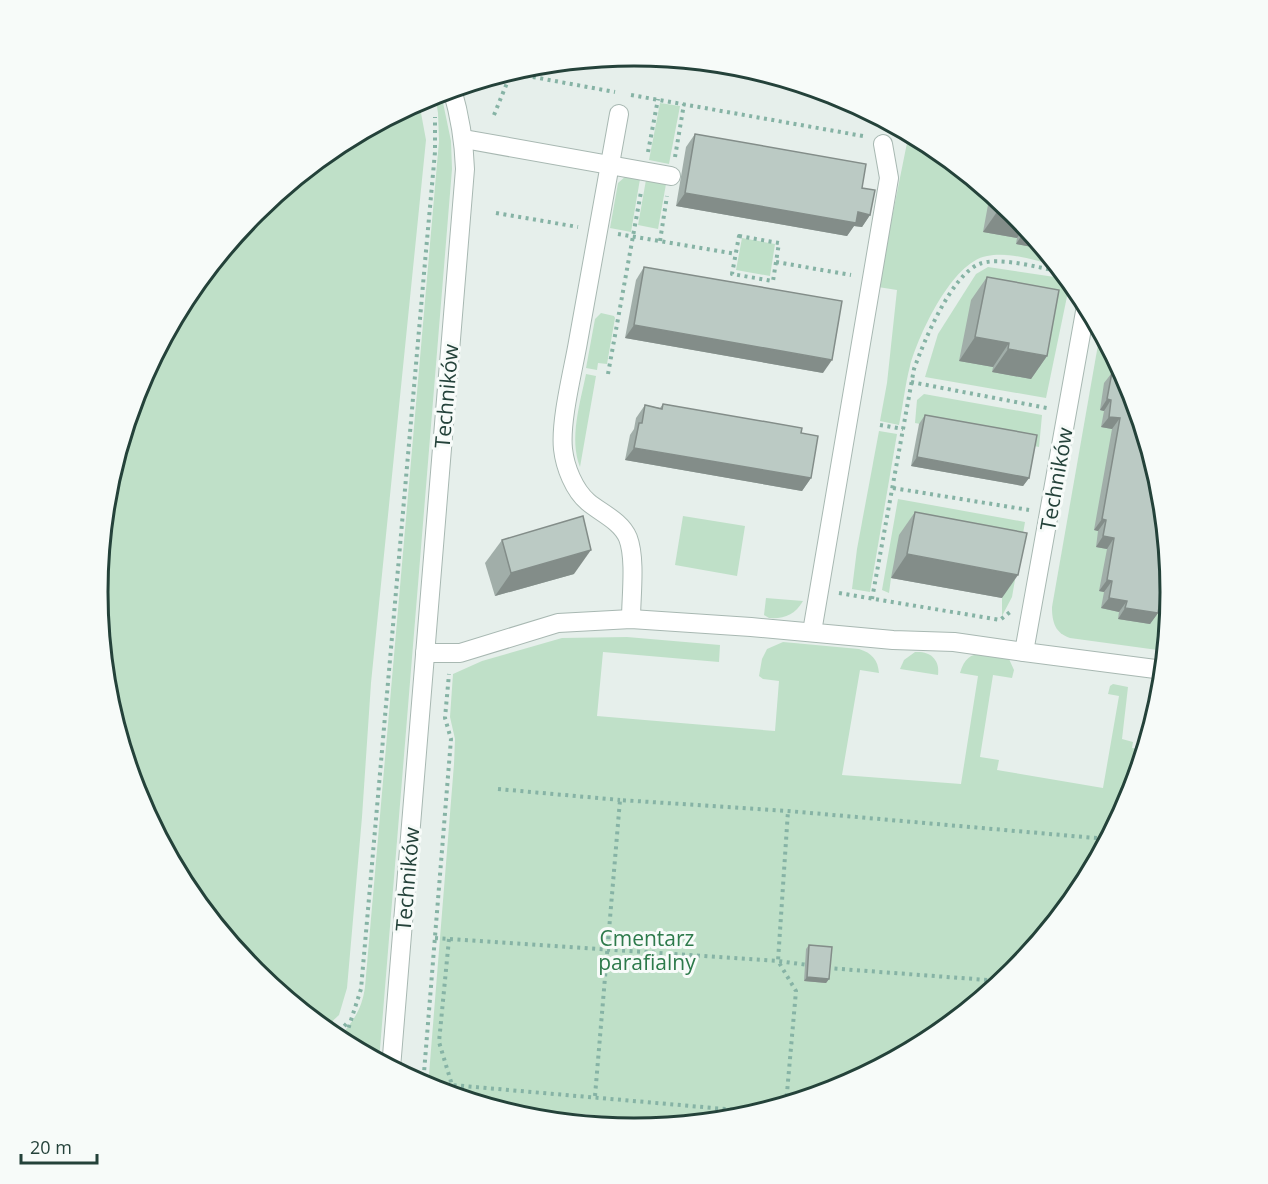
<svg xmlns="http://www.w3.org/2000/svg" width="1268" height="1184" font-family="'Open Sans',sans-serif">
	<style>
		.green { fill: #bfe0c8 }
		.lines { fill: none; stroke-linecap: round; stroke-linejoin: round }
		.minor-casing { stroke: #a8b8b2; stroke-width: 20 }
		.path { stroke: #86b3a5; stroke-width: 4; stroke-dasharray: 3 4.5; stroke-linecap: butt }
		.minor { stroke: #fff; stroke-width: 18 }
		.wall { fill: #a1aea9 }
		.shaded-wall { fill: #838d89 }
		.building { fill: #bbcac4; stroke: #838d89; stroke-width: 1.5 }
		.labels { text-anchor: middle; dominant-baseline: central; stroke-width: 6; stroke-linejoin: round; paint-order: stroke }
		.street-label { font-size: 21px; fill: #24423a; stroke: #f7fbf9 }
		.park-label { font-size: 21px; fill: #2d7a4b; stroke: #f7fbf9 }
		.rim { fill: none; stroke: #24423a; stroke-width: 3 }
	</style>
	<rect width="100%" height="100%" fill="#e6efeb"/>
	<g class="green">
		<path d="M441,93L451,141L452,169L379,1061L337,1039C353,1023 362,1009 365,987L439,141L438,113L435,94Z"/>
		<polygon points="419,102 426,140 371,683 362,817 347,988 339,1015 324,1029 254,971 188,890 138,797 108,696 98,592 108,487 138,386 188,294 255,212 336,146"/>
		<polygon points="660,103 680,106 669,164 649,160"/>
		<path d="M909,133L932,146L1014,213L1056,265C1035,261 1009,251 987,256C952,262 919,334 910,366C905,385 903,406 899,425L880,421L887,383L897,290L878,287Z"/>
		<polygon points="626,176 640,179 631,232 610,228 618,183"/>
		<polygon points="646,180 666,184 658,229 638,225"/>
		<polygon points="742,238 775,244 770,276 736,270"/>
		<polygon points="988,267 1068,279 1070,282 1046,398 925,377 938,334 976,274"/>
		<polygon points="601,313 614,316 615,318 607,364 598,363 597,370 586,368 595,319"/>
		<path d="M1099,339L1105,340L1130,387L1160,488L1170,592L1165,651L1070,638C1055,633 1052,622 1052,607Z"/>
		<path d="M586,374L596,376L580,467C569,438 580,404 586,374Z"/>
		<polygon points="924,394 1042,415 1039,447 915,423 917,400"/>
		<polygon points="879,431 897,434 870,592 852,589 857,549"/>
		<polygon points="898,499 1025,522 1012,597 1002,616 1002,598 1010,556 891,578 889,593 882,590"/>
		<polygon points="683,516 745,526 737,576 675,565"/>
		<path d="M766,598L803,601C795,615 784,619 769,618L764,615Z"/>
		<path d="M627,637L720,645L719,662L603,652L597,716L775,731L779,681L763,679L759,676L762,659L767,649L783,642L859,649C872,653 878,660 879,673L860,670L842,775L961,784L978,676L960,673C968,645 986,655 1009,659L1014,670L1012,678L993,675L980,757L999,760L997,770L1103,788L1119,696L1108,694L1110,686L1113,684L1128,687L1122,739L1133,742L1132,748L1144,750L1130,798L1080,890L1013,972L932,1038L839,1088L738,1118L688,1123L488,1106L428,1087L454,764L455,739L450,717L453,674L482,661L562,638Z"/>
		<path d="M915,652C930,651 940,659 938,675L900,669L904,660Z"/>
	</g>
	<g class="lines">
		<defs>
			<g id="minor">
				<path d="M619,114C606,190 592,266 578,342C573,371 560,421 563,449C565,467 574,490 588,502C601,513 621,521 628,538C636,559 631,597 631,619"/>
				<polyline points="464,139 671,176"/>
				<polyline points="812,632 889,178 883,144"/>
				<polyline points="1024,652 1163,670"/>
				<polyline points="425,653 460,653 558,623 631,619 751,627 893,640 954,642 1024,652 1086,306"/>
				<path d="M391,1068L465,169C464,141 460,116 452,89"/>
			</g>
		</defs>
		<use href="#minor" class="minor-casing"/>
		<g class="path">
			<polyline points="631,95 863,136 863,139"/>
			<polyline points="494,115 511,73 615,92"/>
			<polyline points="648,152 658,99"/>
			<polyline points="675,157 684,104"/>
			<polyline points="496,213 578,227"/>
			<polyline points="618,234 736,254"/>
			<polygon points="739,236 779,243 773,281 732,274"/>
			<polyline points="660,241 667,196"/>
			<polyline points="776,262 851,275"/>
			<polyline points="608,374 641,192"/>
			<polyline points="911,382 1047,408"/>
			<polyline points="880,425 903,429"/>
			<polyline points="893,488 1029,510"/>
			<polyline points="839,593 1000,620 1010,612"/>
			<path d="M872,599L914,369C924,341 951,276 979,264C999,256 1040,268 1062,272"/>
			<polyline points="498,789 620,800"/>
			<polyline points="435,938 778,961 808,965"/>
			<polyline points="449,939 439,1042 452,1085 759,1112"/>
			<polyline points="827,968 1001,981"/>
			<polyline points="334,1037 349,1021"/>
			<polyline points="344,1042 361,989 425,262 435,152 435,117"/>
			<polyline points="423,1085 451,739 445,718 449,674"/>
			<polyline points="595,1096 620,800 788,811 1107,839"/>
			<polyline points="786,1104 796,991 778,961 788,811"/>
			<polyline points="513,1113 663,1126"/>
		</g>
		<use href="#minor" class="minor"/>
	</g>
	<g class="wall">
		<polygon points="695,134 862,188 870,215 862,227 854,226 847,236 676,206 686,147"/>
		<polygon points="990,194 1014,213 1043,249 1016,244 1017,238 983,232"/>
		<polygon points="644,267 823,373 625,338 636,280"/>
		<polygon points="987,277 1047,356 1031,379 992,372 993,367 959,361 971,300"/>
		<polygon points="1116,361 1130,387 1153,507 1161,569 1158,613 1150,624 1118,619 1119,612 1101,608 1104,592 1099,591 1107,549 1096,547 1098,531 1094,530 1112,429 1101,427 1104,411 1100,410 1104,383 1111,374 1112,368"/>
		<polygon points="663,404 801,433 811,478 802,491 625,460 630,435 634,429 636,418 645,405 660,408"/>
		<polygon points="925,415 1029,478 1023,486 911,466 919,424"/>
		<polygon points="915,512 1002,598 891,578 899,535"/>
		<polygon points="502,540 574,574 495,596 485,563"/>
		<polygon points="809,945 829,979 826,983 804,981 806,949"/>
	</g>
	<g class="shaded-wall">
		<polygon points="685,193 858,212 870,215 862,227 854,226 847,236 676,206"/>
		<polygon points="999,209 1011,211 1025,226 1017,238 983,232"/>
		<polygon points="1026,229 1043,249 1016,244"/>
		<polygon points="634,325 832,360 823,373 625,338"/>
		<polygon points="975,337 1009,343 993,367 959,361"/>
		<polygon points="1008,349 1047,356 1031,379 992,372"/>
		<polygon points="1107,399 1111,400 1104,411 1100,410"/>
		<polygon points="1109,417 1120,418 1112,429 1101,427"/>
		<polygon points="634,448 811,478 802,491 625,460"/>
		<polygon points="917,457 1029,478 1023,486 911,466"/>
		<polygon points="1102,519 1106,520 1098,531 1094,530"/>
		<polygon points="1103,536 1114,538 1107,549 1096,547"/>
		<polygon points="591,550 574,574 495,596 511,573"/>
		<polygon points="907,554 1018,575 1002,598 891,578"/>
		<polygon points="1107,580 1112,581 1104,592 1099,591"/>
		<polygon points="1109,598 1127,601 1119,612 1101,608"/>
		<polygon points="1125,608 1158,613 1150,624 1118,619"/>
		<polygon points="807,977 829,979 826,983 804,981"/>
	</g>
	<g class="building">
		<polygon points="695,134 866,164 862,188 875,190 870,215 858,212 856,223 685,193"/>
		<polygon points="1000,202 1011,211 999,209"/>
		<polygon points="644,267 842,301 832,360 634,325"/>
		<polygon points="987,277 1059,290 1047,356 1008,349 1009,343 975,337"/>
		<polygon points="1118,365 1130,387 1158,480 1153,507 1162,509 1163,516 1158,545 1165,546 1161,569 1166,570 1158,613 1125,608 1127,601 1109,598 1112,581 1107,580 1114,538 1103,536 1106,520 1102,519 1120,418 1109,417 1111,400 1107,399 1112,372 1116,373"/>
		<polygon points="663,404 802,428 801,433 818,436 811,478 634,448 639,423 642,423 645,405 662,409"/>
		<polygon points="925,415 1037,435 1029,478 917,457"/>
		<polygon points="915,512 1027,533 1018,575 907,554"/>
		<polygon points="583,516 591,550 511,573 502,540"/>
		<polygon points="809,945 832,947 829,979 807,977"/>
	</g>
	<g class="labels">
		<g class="street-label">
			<text transform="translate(446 396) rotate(-85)">Techników</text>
			<text transform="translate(1056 479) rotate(-80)">Techników</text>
			<text transform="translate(407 879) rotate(-85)">Techników</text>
		</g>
		<g class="park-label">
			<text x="647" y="938">Cmentarz<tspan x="647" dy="24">parafialny</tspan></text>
		</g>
	</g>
	<path d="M0 0H1268V1184H0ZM108 592a526 526 0 1 1 1052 0a526 526 0 1 1-1052 0Z" fill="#f7fbf9" fill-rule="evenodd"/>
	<path class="rim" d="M108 592a526 526 0 1 1 1052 0a526 526 0 1 1-1052 0Z"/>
	<path d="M21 1154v9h76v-9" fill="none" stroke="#24423a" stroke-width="3"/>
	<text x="30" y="1154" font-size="18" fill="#24423a" stroke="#f7fbf9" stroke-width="4.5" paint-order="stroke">20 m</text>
</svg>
